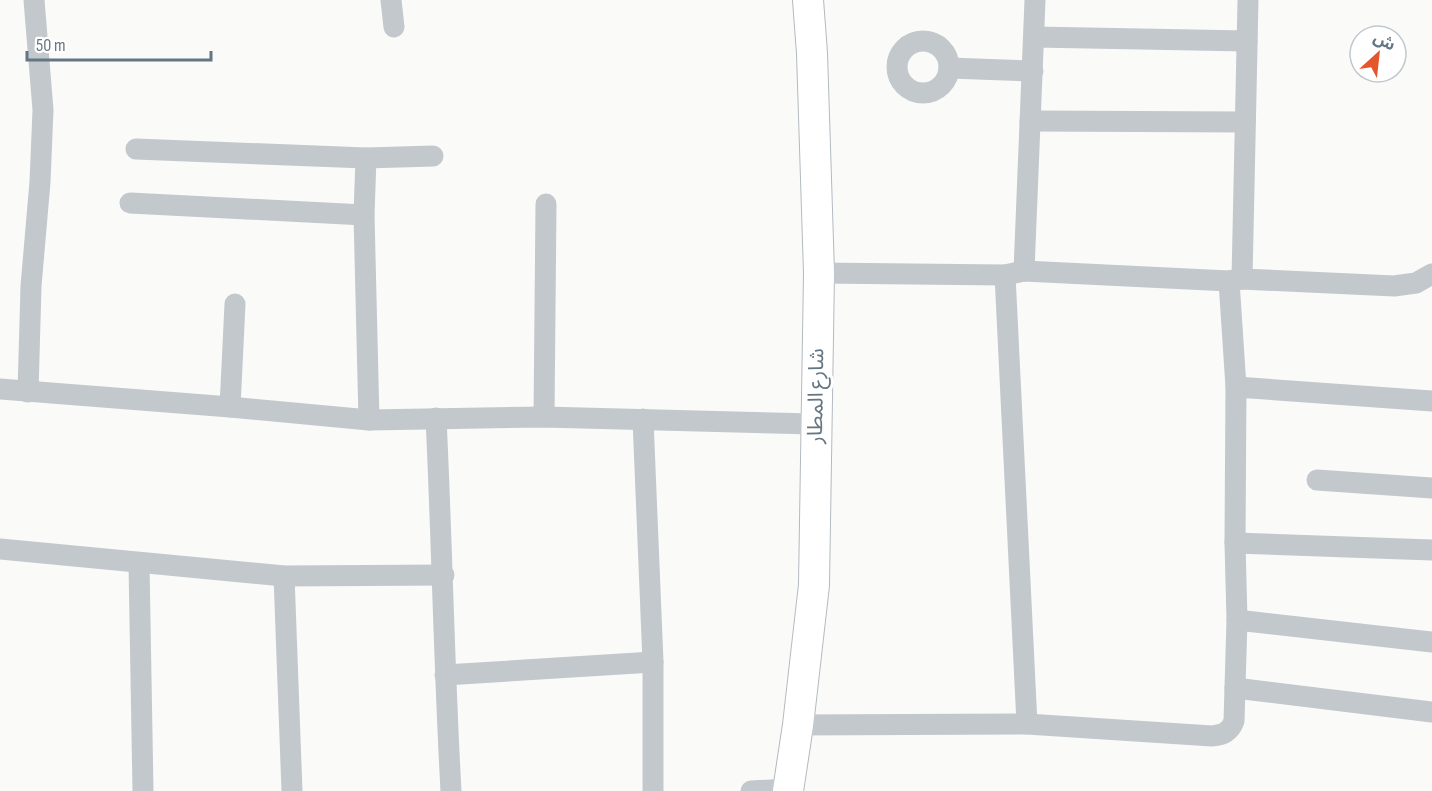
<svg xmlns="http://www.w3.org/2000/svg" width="1432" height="791" font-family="'Sofia Sans Condensed','Noto Sans Arabic',sans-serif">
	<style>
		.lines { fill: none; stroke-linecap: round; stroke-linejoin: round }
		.secondary-casing { stroke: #b3babf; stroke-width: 32 }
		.street { stroke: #c3c8cc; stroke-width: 21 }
		.secondary { stroke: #fff; stroke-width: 30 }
		.labels { text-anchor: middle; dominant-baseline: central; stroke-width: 6; stroke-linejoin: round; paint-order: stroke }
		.street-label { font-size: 21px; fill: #657683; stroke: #fff }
	</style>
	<rect width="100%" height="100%" fill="#fafaf8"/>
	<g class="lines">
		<defs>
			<polyline id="secondary" points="788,791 798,725 814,585 819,273 812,53 808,0"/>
		</defs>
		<use href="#secondary" class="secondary-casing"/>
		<g class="street">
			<polyline points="391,0 394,27"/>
			<polyline points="1034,37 1247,41"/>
			<circle cx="923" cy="67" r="26"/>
			<polyline points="949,68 1033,71"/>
			<polyline points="1030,121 1245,122"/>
			<polyline points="136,149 366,158 433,156"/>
			<polyline points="366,158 364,215 369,420"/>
			<polyline points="130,203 364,215"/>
			<polyline points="1024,271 1035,0"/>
			<polyline points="819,273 1005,275 1024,271 1229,281 1242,279 1394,286 1416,283 1432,274"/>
			<polyline points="1005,275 1027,724"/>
			<polyline points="1242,279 1248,0"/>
			<polyline points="1236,387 1432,401"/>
			<polyline points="0,389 230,407 369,420 544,417 815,424"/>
			<polyline points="28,392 31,286 40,182 43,110 34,0"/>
			<polyline points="230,407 235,304"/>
			<polyline points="544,417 546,204"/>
			<path d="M436,418C442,542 444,667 451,791"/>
			<polyline points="643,419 653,662 653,791"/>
			<polyline points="1317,480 1432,488"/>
			<polyline points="1235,543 1432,550"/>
			<polyline points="0,549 284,576 444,575"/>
			<polyline points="139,564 143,791"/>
			<polyline points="284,576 292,791"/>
			<polyline points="1237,620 1432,642"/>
			<polyline points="445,675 653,662"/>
			<polyline points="1235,688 1432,712"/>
			<path d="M798,725L1027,724L1212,736C1223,735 1230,732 1234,721L1237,620L1235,543L1236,387L1229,281"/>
			<polyline points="751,791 788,789"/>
		</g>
		<use href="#secondary" class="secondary"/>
	</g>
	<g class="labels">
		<g class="street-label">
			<text transform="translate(816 396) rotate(-89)">شارع المطار</text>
		</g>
	</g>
	<g transform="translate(1378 54) rotate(27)"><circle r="28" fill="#ffffff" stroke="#c1c8cd" stroke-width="1.5"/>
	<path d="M0-4.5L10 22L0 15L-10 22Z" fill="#e4572e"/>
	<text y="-9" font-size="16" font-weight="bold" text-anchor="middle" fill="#657683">ش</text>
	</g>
	<path d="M27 51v9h184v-9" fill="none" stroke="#657683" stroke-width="3"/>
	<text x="36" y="51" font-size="18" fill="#657683" stroke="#ffffff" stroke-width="4.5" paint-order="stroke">50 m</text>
</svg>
